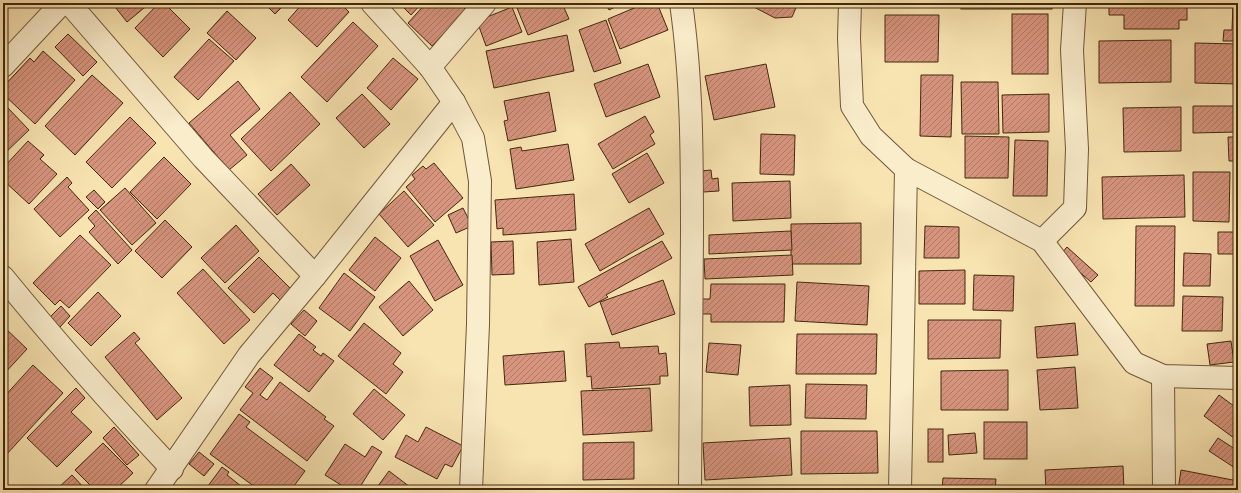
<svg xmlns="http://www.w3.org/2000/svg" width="1241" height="493" font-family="'IM FELL Double Pica',serif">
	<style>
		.building { fill: url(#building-hatch); stroke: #43280f }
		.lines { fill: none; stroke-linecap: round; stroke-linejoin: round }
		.street-casing { stroke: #705738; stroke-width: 24 }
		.street { stroke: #faedcc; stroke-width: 22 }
	</style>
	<defs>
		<pattern id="building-hatch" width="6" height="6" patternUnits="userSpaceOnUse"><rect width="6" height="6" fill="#d7947e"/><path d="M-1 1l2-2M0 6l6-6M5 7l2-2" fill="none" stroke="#b07966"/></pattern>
	</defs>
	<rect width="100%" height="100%" fill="#f8e4b1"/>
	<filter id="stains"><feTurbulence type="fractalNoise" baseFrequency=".005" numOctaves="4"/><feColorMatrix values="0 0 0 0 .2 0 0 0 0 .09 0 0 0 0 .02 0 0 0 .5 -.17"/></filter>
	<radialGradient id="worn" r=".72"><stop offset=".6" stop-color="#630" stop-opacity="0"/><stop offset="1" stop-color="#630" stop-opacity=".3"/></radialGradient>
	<g class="building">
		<polygon points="112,3 150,3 127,22"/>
		<polygon points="159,3 164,3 190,29 163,57 135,28"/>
		<polygon points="264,3 286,3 275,14"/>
		<polygon points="303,3 340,3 349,12 317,47 288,20"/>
		<polygon points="399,3 422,3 411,15"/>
		<polygon points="426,3 459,3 466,10 432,46 408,23"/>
		<polygon points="515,3 562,3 569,19 528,35"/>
		<polygon points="605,3 623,3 609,10"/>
		<polygon points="646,3 657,3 668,30 620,49 608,19"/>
		<polygon points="748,3 798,3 792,17 775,18 748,4"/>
		<rect x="961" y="3" width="91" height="6"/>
		<polygon points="1109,3 1179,3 1179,4 1187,4 1187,20 1179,20 1179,29 1124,29 1124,15 1109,15"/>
		<polygon points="1233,3 1238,3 1238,41 1223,41 1224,30 1232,30"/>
		<polygon points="512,7 522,32 486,46 477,21"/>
		<polygon points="227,11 256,38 236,60 207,33"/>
		<rect x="1012" y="14" width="36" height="60"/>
		<polygon points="885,15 939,15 938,62 885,62"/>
		<polygon points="606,20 621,63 594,72 579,30"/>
		<polygon points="353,22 378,46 327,102 301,77"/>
		<polygon points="68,34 97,62 83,76 55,47"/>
		<polygon points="567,35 574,71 494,88 486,51"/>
		<polygon points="209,39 234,61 198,100 174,77"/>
		<polygon points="1171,40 1171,82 1099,83 1099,41"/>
		<polygon points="1195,43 1238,44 1238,84 1195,83"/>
		<polygon points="43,51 75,80 35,124 3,94 3,87 30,58 34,62"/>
		<polygon points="393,58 418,79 391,110 367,88"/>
		<polygon points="648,64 660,97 606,117 594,84"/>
		<polygon points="766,64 775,107 714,120 705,76"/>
		<polygon points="92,75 123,103 75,155 45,126"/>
		<polygon points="921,75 953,75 951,137 920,136"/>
		<polygon points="238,81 260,109 230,135 247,155 229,170 189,123"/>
		<polygon points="961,82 998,82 999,134 962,134"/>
		<polygon points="290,92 320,124 271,171 241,139"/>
		<polygon points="549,92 556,131 508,141 504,121 508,120 504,101"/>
		<polygon points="362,94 390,124 364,148 336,118"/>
		<polygon points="1049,94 1049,132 1003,133 1002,95"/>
		<polygon points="1193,106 1238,106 1238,132 1193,133"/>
		<polygon points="7,107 29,130 3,155 3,111"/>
		<polygon points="1181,107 1181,151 1124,152 1123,108"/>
		<polygon points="645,116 654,132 650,135 655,144 613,169 598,144"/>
		<polygon points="130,117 156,143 112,188 86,162"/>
		<polygon points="761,134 795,135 794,175 760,174"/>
		<polygon points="965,136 1009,137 1008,178 965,178"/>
		<polygon points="1228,137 1238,137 1238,161 1229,161"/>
		<polygon points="1015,140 1048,141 1047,196 1013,196"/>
		<polygon points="28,141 44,155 40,159 57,174 29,204 3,180 3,168"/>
		<polygon points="568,144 574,180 516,189 510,149 521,147 522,151"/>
		<polygon points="647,153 664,183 629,203 612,174"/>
		<polygon points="164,157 191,184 157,219 130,192"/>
		<polygon points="434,163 463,198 435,222 406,187 415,179 412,175 423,166 426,169"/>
		<polygon points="291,164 310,185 277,215 258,194"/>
		<polygon points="711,170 712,179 718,178 719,191 703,192 701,171"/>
		<polygon points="1193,172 1230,172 1229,222 1193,221"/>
		<polygon points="1184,175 1185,217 1103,219 1102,177"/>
		<polygon points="67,177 72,183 68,187 89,210 60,237 34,209"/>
		<polygon points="790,181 791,218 733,221 732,183"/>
		<polygon points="125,188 156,223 132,245 100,210"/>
		<polygon points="94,190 105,202 98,209 86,197"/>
		<polygon points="404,191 434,225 408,247 379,214"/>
		<polygon points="574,194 576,230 503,235 503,228 497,229 495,200"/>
		<polygon points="463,208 472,226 456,233 448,215"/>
		<polygon points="649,208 664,234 600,271 585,244"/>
		<polygon points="96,210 132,250 118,264 89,232 95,226 88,218"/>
		<polygon points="165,220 192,247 162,278 135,251"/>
		<polygon points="861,223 861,264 791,264 791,224"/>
		<polygon points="236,225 259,251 225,283 201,258"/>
		<polygon points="925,226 959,227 959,258 924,258"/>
		<polygon points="1136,226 1175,226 1174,306 1135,306"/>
		<polygon points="791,231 792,250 709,254 709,235"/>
		<polygon points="1218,232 1237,232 1236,254 1218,254"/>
		<polygon points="80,235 111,265 69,308 60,300 55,305 33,283"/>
		<polygon points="375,237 401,258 375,291 349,270"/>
		<polygon points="571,239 574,282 539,285 537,242"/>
		<polygon points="438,240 463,285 435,301 410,256"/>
		<polygon points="513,241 514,274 492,275 491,242"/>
		<polygon points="662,241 672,258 606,295 608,297 589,307 578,287"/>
		<polygon points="1067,247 1098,275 1091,282 1060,255"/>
		<polygon points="1184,253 1211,254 1210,286 1183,286"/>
		<polygon points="792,255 793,275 705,279 704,259"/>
		<polygon points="259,257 292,290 281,301 273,293 254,313 228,288"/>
		<polygon points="203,269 250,320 224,344 177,293"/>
		<polygon points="965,270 965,304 919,304 919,271"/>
		<polygon points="344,273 375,297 350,331 319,308"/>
		<polygon points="974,275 1014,276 1013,311 973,310"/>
		<polygon points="663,280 675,314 612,335 600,302"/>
		<polygon points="409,281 433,310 403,336 379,307"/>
		<polygon points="797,282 869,286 867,325 795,321"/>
		<polygon points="711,284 785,284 784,322 711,322 711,314 701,314 701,299 710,299"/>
		<polygon points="98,292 121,316 91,346 68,323"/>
		<polygon points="1183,296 1223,297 1222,331 1182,331"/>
		<polygon points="61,306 70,316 60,327 50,317"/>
		<polygon points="304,310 317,321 305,336 291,324"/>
		<polygon points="928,320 1001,320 1000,358 928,359"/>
		<polygon points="364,323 401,353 393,364 403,372 386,394 338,356"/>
		<polygon points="1075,323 1078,355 1037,358 1035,327"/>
		<polygon points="3,326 27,349 3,375"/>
		<polygon points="134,332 140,339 135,343 182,398 157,420 105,357"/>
		<polygon points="299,334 316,347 313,350 321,356 323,353 334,361 309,392 274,365"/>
		<polygon points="797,334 877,334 876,374 796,374"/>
		<polygon points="1231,341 1234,362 1210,365 1207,344"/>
		<polygon points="619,342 620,348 658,346 659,354 666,353 668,376 660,376 660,384 592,389 591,376 587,377 585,344"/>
		<polygon points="709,343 741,345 738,375 706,372"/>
		<polygon points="564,351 566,381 505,385 503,356"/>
		<polygon points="33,365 63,393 5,456 3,454 3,398"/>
		<polygon points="1075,367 1078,408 1040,410 1037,370"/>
		<polygon points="260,368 273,378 260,395 267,400 280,382 326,417 324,419 334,426 307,461 240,410 253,393 245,387"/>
		<polygon points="1008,370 1008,410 941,410 941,371"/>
		<polygon points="806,384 867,385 866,419 805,418"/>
		<polygon points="790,385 791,425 750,426 749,387"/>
		<polygon points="76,388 85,398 71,412 92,432 57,467 27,438"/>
		<polygon points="650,388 652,431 583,435 581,391"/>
		<polygon points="374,389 405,415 383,440 353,414"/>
		<polygon points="1219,395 1238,409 1238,441 1204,416"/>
		<polygon points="239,414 250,422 246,427 305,471 291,490 259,490 210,454"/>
		<rect x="984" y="422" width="43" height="37"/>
		<polygon points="114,427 139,455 127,465 103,438"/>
		<polygon points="426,427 463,446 452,467 445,464 437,479 395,457 406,435 418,442"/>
		<rect x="928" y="429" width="15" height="33"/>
		<polygon points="801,431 877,431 878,473 801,474"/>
		<polygon points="975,433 977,453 949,455 948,435"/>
		<polygon points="790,438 792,475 705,480 703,443"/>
		<polygon points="1218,438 1238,451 1238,470 1209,451"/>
		<polygon points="634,442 634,479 583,480 583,443"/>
		<polygon points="103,443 133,473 115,490 95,490 75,470"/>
		<polygon points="345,444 365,457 372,446 382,452 358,490 349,490 325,475"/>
		<polygon points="199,452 214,464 204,476 189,464"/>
		<polygon points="1123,466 1124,490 1046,490 1045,470"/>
		<polygon points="222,467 229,472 227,475 246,490 205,490"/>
		<polygon points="1181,470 1238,481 1238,490 1178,490"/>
		<polygon points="389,471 414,490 375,490"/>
		<polygon points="72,475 86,490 56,490"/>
		<polygon points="943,478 996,479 995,490 942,490"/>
		<rect x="815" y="487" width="69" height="3"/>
	</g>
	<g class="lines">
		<defs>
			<g id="street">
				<polyline points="69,3 203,158 315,276"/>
				<polyline points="372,3 430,67 454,102 473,138 480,181 478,324 471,490"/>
				<path d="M681,3C692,79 692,156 692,233C692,318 691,404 690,490"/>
				<polyline points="850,3 849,38 852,106 871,136 906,169 1042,241 1134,363 1163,376 1238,378"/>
				<polyline points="3,66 62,3"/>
				<polyline points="430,67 485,3"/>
				<polyline points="1042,241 1075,208 1077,149 1072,50 1075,3"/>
				<path d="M3,277C57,343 113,406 172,469"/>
				<polyline points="1163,376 1164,490"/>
				<polyline points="156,490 249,355 315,276 454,102"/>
				<polyline points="900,490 906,169"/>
			</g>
		</defs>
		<use href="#street" class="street-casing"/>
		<use href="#street" class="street"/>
	</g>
	<rect width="1241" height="493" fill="none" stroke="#f8e4b1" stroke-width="16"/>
	<rect x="4" y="4" width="1233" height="485" fill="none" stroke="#43280f" stroke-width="2"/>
	<rect x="8" y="8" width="1225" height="477" fill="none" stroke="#43280f"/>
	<rect width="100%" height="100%" filter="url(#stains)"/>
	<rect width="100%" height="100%" fill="url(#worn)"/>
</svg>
